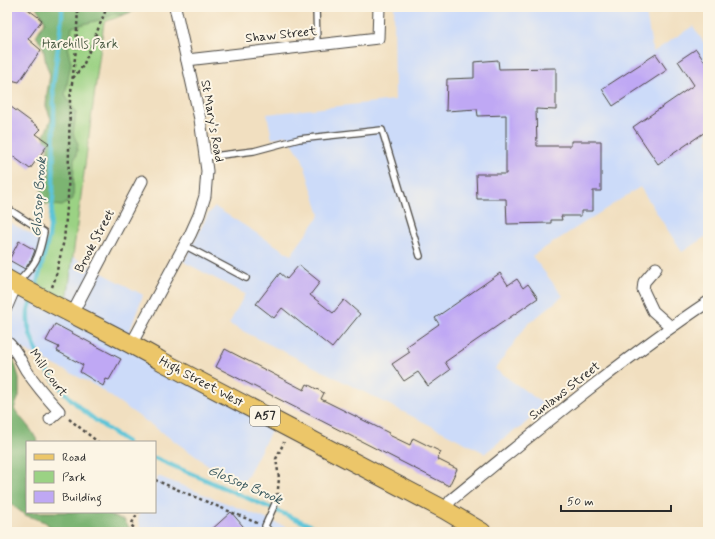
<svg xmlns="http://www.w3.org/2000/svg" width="715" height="539" font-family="Mynerve,sans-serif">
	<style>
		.built { fill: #ccdbf9 }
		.green { fill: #9bd284; stroke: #637e58 }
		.forest { fill: #7cb472; stroke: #54704e }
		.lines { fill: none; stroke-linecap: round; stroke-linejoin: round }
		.stream { stroke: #5cc4d8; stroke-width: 4.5 }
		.building { fill: #bfa8f4 }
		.service-casing { stroke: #494641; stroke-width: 8 }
		.minor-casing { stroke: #494641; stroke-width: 13 }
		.primary-casing { stroke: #494641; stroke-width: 20 }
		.path { stroke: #494641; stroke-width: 2.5; stroke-dasharray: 3 3; stroke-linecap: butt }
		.service { stroke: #fff; stroke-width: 5.5 }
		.minor { stroke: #fff; stroke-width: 11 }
		.primary { stroke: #ecc669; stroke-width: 18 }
		.labels { text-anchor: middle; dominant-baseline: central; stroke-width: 4; stroke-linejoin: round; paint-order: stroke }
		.shield { fill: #fcf5e5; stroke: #6a6863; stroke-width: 1 }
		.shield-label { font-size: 12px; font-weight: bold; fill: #2b2b2b }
		.street-label { font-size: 13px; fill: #2b2b2b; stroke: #fcf5e5 }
		.park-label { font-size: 13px; fill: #4d5d46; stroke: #fcf5e5 }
		.water-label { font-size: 14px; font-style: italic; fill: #3a595f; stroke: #fcf5e5 }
	</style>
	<rect width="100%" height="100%" fill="#fcf5e5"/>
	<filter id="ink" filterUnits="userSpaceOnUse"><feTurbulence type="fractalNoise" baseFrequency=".025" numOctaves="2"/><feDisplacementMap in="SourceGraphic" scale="8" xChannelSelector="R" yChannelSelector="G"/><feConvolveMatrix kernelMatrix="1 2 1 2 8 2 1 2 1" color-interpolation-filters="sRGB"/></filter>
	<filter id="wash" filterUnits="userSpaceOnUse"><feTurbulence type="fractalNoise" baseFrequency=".012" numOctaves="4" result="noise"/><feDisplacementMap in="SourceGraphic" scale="16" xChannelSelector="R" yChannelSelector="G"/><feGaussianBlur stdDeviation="0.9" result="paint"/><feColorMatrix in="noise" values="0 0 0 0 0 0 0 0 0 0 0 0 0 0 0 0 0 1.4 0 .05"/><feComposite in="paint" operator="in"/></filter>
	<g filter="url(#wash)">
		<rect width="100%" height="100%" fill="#f1dfc0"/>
		<g class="built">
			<polygon points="394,7 645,7 653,52 693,26 708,49 708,235 682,252 640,187 532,256 563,296 527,325 495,369 545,405 518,430 517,428 484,454 483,452 229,324 245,294 184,262 208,214 215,207 291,255 320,215 302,158 287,135 272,139 267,114 395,100"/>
			<polygon points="7,221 143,295 125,344 274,425 241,488 96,386 7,341"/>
			<polygon points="158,476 299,532 142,532 138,519 141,512 155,512 155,483"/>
		</g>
		<polygon class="green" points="62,7 145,7 104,22 67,301 37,285 49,237 53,197"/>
		<g class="forest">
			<polygon points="36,7 141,7 123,15 115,14 99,20 72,27 68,51 71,63 65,95 76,113 73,134 78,144 76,156 74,160 73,199 62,206 45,204 41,192 50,172 44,159 48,149 44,136 51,119 46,106 47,93 50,75 46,64 43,47 36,36 45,21"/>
			<polygon points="7,354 13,357 19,378 19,396 14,409 31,430 38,442 27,442 27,512 106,512 110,515 124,520 132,532 56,532 45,522 25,515 7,501"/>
		</g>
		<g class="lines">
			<g class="stream">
				<polyline points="35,291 49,237 53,197 54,110 53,86 62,16 62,7"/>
				<path d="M33,298C31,302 29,307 28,312C27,323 29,332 33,342C49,387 88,417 127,442"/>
				<polyline points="155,458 326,532"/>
			</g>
		</g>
		<g id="blocks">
			<g class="building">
				<polygon points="7,7 25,7 42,20 28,39 41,50 19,82 7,79"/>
				<polygon points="696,49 708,67 708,130 658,164 633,127 694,85 678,61"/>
				<polygon points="656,54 667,70 613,106 602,89"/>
				<polygon points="498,60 499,69 556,68 556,110 536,109 537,146 571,146 571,141 601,141 601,191 593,191 593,211 581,211 581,216 561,216 562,220 551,220 551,223 507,224 506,199 477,199 476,174 506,174 506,115 478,116 477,109 446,111 447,79 474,78 474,62"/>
				<polygon points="7,104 41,129 36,134 49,143 30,169 7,152"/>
				<polygon points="19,241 35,250 32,258 25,269 9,260"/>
				<polygon points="299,265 320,282 310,295 333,313 344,300 360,314 332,348 282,308 274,318 256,304 280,273 287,279"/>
				<polygon points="500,273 508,285 517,279 523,288 528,284 538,298 445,362 450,370 428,386 418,372 404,381 392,364 410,352 406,347 439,324 435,318"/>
				<polygon points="55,324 121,359 109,380 106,379 103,386 80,372 83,365 57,351 59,347 46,341"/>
				<polygon points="225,349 304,390 307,384 324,393 321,399 389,433 389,435 410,445 413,438 441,452 437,459 457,469 449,486 216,367"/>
				<polygon points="231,512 248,532 209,532"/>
			</g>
		</g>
	</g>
	<g filter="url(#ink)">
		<use href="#blocks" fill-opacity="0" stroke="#494641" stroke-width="1"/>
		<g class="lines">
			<defs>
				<g id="service">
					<polyline points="316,7 317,45"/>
					<polyline points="205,157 254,151 299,139 382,130 420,256"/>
					<path d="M10,210L44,232C39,258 36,264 17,283"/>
					<polyline points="184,245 246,278"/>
					<polyline points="270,532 265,526 278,497"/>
				</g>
				<g id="minor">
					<polyline points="187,60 378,38 379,7"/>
					<polyline points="656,268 644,282 643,290 653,311 671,327"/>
					<polyline points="7,306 16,285"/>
					<polyline points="72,314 142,181"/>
					<path d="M7,342C16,349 20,360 26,370C36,385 47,398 59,411L50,419"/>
					<polyline points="132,343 190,235 199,215 205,196 207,171 200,119 175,7"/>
					<path d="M445,510L451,500C535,432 618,362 708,302"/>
				</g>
				<path id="primary" d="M7,279C58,309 112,332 163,362L445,510L482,532"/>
			</defs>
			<use href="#service" class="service-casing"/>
			<use href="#minor" class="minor-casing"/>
			<use href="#primary" class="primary-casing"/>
			<g class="path">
				<polyline points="73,78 83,66 107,7"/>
				<polyline points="52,287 55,279 64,240 68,197 70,100 76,49 78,7"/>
				<polyline points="69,419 98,442"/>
				<polyline points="155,480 257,523"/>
				<polyline points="278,489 279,478 276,459 284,442"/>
				<polyline points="138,532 131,525 138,512"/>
			</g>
			<use href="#service" class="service"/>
			<use href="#minor" class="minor"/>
			<use href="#primary" class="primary"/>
		</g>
	</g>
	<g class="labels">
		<rect class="shield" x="250" y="406" width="30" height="20" rx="3"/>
		<g class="shield-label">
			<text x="265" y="416">A57</text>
		</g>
		<g class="street-label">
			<text transform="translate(281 35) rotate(-6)">Shaw Street</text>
			<text transform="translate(212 121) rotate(80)">St Mary's Road</text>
			<text transform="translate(95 241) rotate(-62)">Brook Street</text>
			<text transform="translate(48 373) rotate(54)">Mill Court</text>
			<text transform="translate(201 382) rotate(28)">High Street West</text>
			<text transform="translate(565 391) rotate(-38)">Sunlaws Street</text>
		</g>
		<g class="park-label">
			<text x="80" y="44">Harehills Park</text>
		</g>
		<g class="water-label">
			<text transform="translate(39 197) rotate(-86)">Glossop Brook</text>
			<text transform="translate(245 485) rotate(23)">Glossop Brook</text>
		</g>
	</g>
	<rect width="715" height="539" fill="none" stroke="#fcf5e5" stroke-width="24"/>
	<rect x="26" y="441" width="130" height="72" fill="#fcf5e5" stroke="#a8a49b"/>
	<rect x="34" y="454" width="20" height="6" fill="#ecc669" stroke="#a8a49b"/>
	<text x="62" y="461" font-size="12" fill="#2b2b2b">Road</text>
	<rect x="34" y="471" width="20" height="12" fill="#9bd284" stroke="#a8a49b"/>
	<text x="62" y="481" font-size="12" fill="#2b2b2b">Park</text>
	<rect x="34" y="491" width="20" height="12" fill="#bfa8f4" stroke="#a8a49b"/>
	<text x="62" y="501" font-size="12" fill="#2b2b2b">Building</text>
	<path d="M561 505v6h110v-6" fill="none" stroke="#2b2b2b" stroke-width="2"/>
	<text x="567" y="505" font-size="12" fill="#2b2b2b" stroke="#fcf5e5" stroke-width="3" paint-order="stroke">50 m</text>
</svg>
